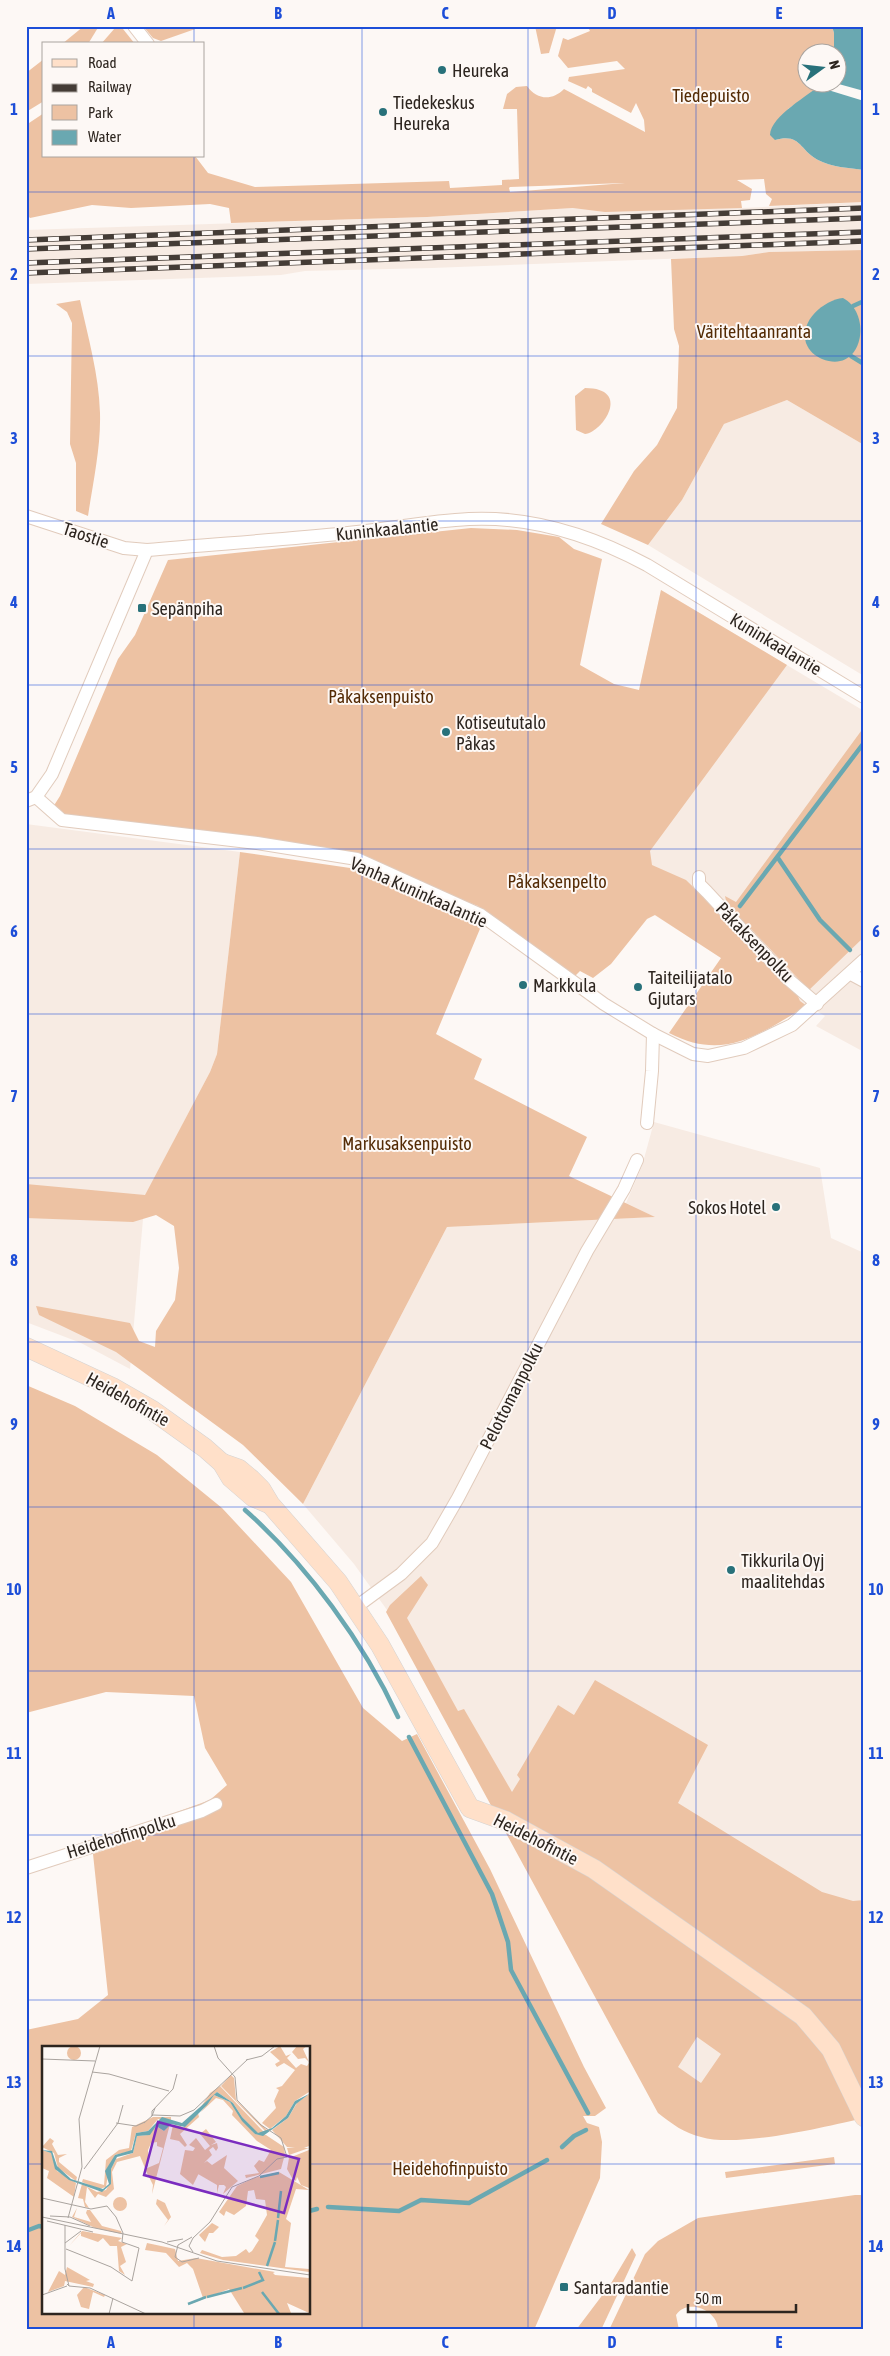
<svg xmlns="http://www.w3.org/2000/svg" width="890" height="2356" font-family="'Asap Condensed',sans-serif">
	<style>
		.built { fill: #f7ebe3 }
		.green { fill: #edc2a3; fill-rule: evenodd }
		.water { fill: #6aa8b1 }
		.pier { fill: #fdf8f5 }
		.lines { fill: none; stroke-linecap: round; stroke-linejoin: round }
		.stream { stroke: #6aa8b1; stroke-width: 4.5 }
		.minor-casing { stroke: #e1cbbc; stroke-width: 14 }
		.primary-casing { stroke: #d5d3d2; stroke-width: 20 }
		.minor { stroke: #fff; stroke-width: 12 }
		.primary { stroke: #ffe0c9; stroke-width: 19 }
		.rail-casing { stroke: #443c36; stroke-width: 5.5 }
		.rail { stroke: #fdf8f5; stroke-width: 4; stroke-dasharray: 11; stroke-linecap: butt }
		.grid { fill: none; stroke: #1d4ed8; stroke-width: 1; stroke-opacity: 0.55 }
		.poi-dot { fill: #28717a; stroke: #fdf8f5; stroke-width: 2 }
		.labels { text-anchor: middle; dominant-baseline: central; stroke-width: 4; stroke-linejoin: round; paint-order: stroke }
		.poi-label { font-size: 18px; fill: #2d251f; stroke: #fdf8f5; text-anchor: start }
		.park-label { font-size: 18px; fill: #542b05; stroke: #fdf8f5 }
		.street-label { font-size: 18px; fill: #2d251f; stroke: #fdf8f5 }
		.inset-river { fill: none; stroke: #6aa8b1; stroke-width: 2.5 }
		.inset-road { fill: none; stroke: #aaa49f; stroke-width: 1 }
		.view { fill: #7b2cbf; fill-opacity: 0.15; stroke: #7b2cbf; stroke-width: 2.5 }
		.inset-edge { fill: none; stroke: #2d251f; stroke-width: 2.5 }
		.neatline { fill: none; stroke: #1d4ed8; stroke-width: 2 }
		.grid-label { font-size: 16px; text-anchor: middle; font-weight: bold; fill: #1d4ed8 }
	</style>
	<rect width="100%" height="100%" fill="#fdf8f5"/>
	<g class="built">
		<polygon points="864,202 864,250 769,252 742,256 432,268 305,271 281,275 26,284 26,230 427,217 574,208 742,208"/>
		<polygon points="787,400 864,445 864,676 648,545 682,500 724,424"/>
		<polygon points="661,590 864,711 864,1052 816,1026 825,1016 721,958 639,905 638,696"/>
		<polygon points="26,824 240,852 217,1054 210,1072 145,1196 130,1369 81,1343 26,1322"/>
		<polygon points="654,1122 820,1168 831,1238 864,1253 864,2116 705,2137 387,1610 354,1564 303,1504 447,1227 654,1217 626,1203 642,1166"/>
	</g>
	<g class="green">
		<polygon points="84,26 99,26 88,44 62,44"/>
		<polygon points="143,26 201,26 201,27 161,41 153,38"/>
		<polygon points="535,26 557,26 549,53 541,54"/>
		<path d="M587,26H832L834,33V52H808V82L822,83L813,92L788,109L775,140C801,133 799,150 818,160C831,167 849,168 864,170V202L769,206L772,199L766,194L764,179L737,180L752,189L750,200L741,201L742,208L605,212L573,208L427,217L231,223L229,208L210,204L131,208L92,205L30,218L26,214V125L44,113V156H195L208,173L255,187L449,181L450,188L502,185V180L519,179L517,109H503L507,94L516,87L527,86C537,100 552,101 564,89L645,132L644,120L636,103L631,113L592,92V89L588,86L586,89L568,81L569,77L625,69L617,61L568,68L558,56L563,38L568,40L590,31ZM625,183L510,192L509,188L510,187Z"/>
		<polygon points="115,28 123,29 135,44 101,44"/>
		<polygon points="44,59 44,101 26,112 26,73"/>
		<polygon points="864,250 864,445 787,400 724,424 682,500 648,545 601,524 634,471 657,445 677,408 679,346 674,329 671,259 742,256 769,252"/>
		<path d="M80,300C88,337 99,375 100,413C101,447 93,482 88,516L76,511V463L70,444L72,323L67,312L56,304Z"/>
		<path d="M585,388C632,388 603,432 585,434L576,430L575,396Z"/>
		<path d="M471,528L517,530L559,537L574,549L602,559L580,665L614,684L639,690L661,590L787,665L650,851L652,865L686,880L726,919L797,994L800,1001L807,1006C759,1034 725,1062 669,1033L721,958L655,915L647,919L611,964L593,978L580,971L575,976L478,906L415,882L359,853L64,816L53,807L60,796L118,659L135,635L168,560Z"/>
		<polygon points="864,727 864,937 809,990 751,929 749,930 727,905 725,896 736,902"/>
		<polygon points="240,852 357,869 482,924 436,1034 482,1059 474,1079 587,1137 569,1176 655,1217 447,1227 303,1504 243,1445 116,1352 39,1315 36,1306 130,1323 139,1341 155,1347 156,1331 175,1300 179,1268 174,1226 156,1215 133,1222 26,1218 26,1184 145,1195 210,1072 217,1054"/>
		<path d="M26,1385L75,1406L157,1455L222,1508L291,1582L363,1708L402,1741L417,1734L490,1869L584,2067L606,2108L595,2116H583L587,2123L599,2127L602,2142L600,2178L534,2330H26V2030L78,2019L108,1995L93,1854L171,1828L166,1816L210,1800L227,1785L205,1748L194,1696L106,1692L26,1713ZM44,2047H309V2312H44Z"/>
		<path d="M421,1576L428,1585L407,1618L458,1711L464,1709L512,1792L520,1779L517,1775L558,1705L574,1715L595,1680L708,1745L678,1803L822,1892L853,1901L864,1900V2118C825,2127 738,2148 701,2137C684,2133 672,2124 658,2113L386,1612L390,1605ZM697,2037L721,2054L701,2083L678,2067Z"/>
		<polygon points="834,2157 835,2164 726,2178 725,2172"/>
		<path d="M855,2195H864V2330H718C719,2311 688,2297 676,2315L679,2330H609L645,2254L658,2241L698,2218Z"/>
		<polygon points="632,2248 636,2255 601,2330 576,2330 610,2285"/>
	</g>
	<g class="water">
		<path d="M832,26H864V170C849,168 831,167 818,160C799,150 801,133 775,140L770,135C771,115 809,96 822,83L838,82V52H834V33Z"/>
		<path d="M843,298C873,314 863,375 822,359C815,356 809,351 806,343C799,321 824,300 843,298Z"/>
	</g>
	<polygon class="pier" points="819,82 835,83 864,91 864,101 815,86"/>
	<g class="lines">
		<g class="stream">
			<polyline points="853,306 864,301"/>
			<polyline points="851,356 864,364"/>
			<polyline points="778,858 820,920 850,950"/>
			<polyline points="740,906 863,744"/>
			<path d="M245,1510C307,1565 364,1643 398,1717"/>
			<polyline points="409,1737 492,1894 508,1942 511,1970 588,2113"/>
			<polyline points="562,2147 574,2136 586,2130"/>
			<polyline points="328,2207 399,2211 421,2200 469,2203 547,2160"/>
			<polyline points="309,2211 317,2209"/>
			<polyline points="26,2231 39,2226 44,2227"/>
		</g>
		<defs>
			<g id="minor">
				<polyline points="134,26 148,44"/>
				<path d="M26,516L124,548L147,550C214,544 281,540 348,533C388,529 429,521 469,519C532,516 593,536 647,565L864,697"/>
				<polyline points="36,797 62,820 257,843 357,859 481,915 604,1004 653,1034 693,1054 708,1056 744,1048 792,1025 864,960"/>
				<polyline points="26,801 36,797 52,774 147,550"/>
				<polyline points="699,877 699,884 707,892 788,979 817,1004"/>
				<polyline points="851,974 864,981"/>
				<polyline points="647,1123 652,1071 653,1034"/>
				<polyline points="356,1607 401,1574 432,1543 458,1498 587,1251 624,1189 637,1160"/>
				<polyline points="26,1868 202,1811 216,1804"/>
			</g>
			<g id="primary">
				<polyline points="26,1347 112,1387 152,1410 205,1448 222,1463 231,1478 253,1497 267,1503"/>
				<polyline points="222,1463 239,1469 251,1479 261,1489 270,1504 338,1582 380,1645 470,1808 506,1821 594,1869 803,2016 831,2049 864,2117"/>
			</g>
		</defs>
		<use href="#minor" class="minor-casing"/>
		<use href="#primary" class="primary-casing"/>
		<use href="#minor" class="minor"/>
		<use href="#primary" class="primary"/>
		<defs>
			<g id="rail">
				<polyline points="26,240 864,208"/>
				<polyline points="26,249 864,218"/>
				<polyline points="26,263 864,232"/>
				<polyline points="26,273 864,241"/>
			</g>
		</defs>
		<use href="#rail" class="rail-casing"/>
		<use href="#rail" class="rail"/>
	</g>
	<path class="grid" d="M194,26V44M362,26V2330M528,26V2330M696,26V2330M194,156V2047M26,192H864M26,356H864M26,521H864M26,685H864M26,849H864M26,1014H864M26,1178H864M26,1342H864M26,1507H864M26,1671H864M26,1835H864M26,2000H864M26,2164H44M309,2164H864M194,2312V2330"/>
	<g class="poi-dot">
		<circle cx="442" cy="70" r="5"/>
		<circle cx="383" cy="112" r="5"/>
		<rect x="137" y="603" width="10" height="10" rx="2.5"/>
		<circle cx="446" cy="732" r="5"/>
		<circle cx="523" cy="985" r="5"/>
		<circle cx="638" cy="987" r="5"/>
		<circle cx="776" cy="1207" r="5"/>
		<circle cx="731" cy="1570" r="5"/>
		<rect x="559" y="2282" width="10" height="10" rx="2.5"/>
	</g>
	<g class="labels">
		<g class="poi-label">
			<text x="452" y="70">Heureka</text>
			<text x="393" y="102">Tiedekeskus<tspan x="393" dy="21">Heureka</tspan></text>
			<text x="152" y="608">Sepänpiha</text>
			<text x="456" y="722">Kotiseututalo<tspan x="456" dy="21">Påkas</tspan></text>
			<text x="648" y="977">Taiteilijatalo<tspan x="648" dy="21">Gjutars</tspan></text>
			<text x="533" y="985">Markkula</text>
			<text x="766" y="1207" text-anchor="end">Sokos Hotel</text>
			<text x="741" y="1560">Tikkurila Oyj<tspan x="741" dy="21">maalitehdas</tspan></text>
			<text x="574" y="2287">Santaradantie</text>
		</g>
		<g class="park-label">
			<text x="711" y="95">Tiedepuisto</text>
			<text x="754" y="331">Väritehtaanranta</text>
			<text x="381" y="696">Påkaksenpuisto</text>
			<text x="557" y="881">Påkaksenpelto</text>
			<text x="407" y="1143">Markusaksenpuisto</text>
			<text x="450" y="2168">Heidehofinpuisto</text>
		</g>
		<g class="street-label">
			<text transform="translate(387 529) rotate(-6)">Kuninkaalantie</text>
			<text transform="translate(86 535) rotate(18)">Taostie</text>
			<text transform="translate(776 644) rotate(31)">Kuninkaalantie</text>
			<text transform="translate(419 892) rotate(24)">Vanha Kuninkaalantie</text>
			<text transform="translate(755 942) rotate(46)">Påkaksenpolku</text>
			<text transform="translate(511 1396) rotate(-63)">Pelottomanpolku</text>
			<text transform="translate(128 1399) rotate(29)">Heidehofintie</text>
			<text transform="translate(121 1836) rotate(-17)">Heidehofinpolku</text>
			<text transform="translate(536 1839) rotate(27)">Heidehofintie</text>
		</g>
	</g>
	<g transform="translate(42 2046)">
		<rect width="268" height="268" fill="#fdf8f5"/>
		<path d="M238,0L244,10L249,8L245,12L254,22L259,18L265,20L267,17V46L253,55L244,70L228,83L220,77L234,62L232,55L237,44L234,42L240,40L253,24L242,17L235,21L233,18L238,15L228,6ZM255,0H265L261,3L267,16L263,12L256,13L250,6ZM25 7a7 7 0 1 1 14 0a7 7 0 1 1-14 0ZM189,29L192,32L194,54L226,85L224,86L179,40ZM178,40L217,81L223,87L216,88L200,71L191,57L175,46L157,64L168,47ZM267,48V100L262,102H267L247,109L245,102H253L245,101L230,84L246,72L255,57ZM172,49L188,56L213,88L224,89L242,101L243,108L239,123L204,132L203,129L217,127L212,120L217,114L222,116L229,104L215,95L190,69L191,65L181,54L174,52L159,66ZM156,67L157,71L138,88L145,99L143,101L137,95L128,93L131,79L139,80L143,76L138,82H141ZM111,71H129V75L116,73L106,85L94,87L89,105L73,109L67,122L64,141L57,143L40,136L41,133L62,139L64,114L77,104L87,102L90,81ZM128,78L110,148L111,139L103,123L117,117L121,102L115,100V96L109,97L106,104V120L103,122L98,110L75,116L70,126L72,143L64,151L56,148L53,152L45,141L43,156L47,162L43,161L41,153L36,152L40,138L55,146L64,144L69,135V123L74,113L91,107L95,90L106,89L114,80L122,85ZM164,83L174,96L169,99L175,97L176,102L174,105L171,101L167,104L170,109L162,117L165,115L170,119L185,109L182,122L196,135L181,148L184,141L182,139H177L175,147V139L156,128L162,117L151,139L138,128L143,104L151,105L153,102L147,99L154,92L163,104L168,100L158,88ZM8,92L12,95L10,98L16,109L25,108L17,112V116L35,131L34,135L16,122L12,107L0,101ZM0,104L9,107L15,125L34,137L32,151L5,132L7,125L0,122ZM267,104V142L259,139L255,131L254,135L250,132L245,123L247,112ZM237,126L267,144L254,143L244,173L249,177L243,221L267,223V226L181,214L158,207L160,204L180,211L194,210L204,203L207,207L210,205L217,194L213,190L225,169L223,154L214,153L212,144L206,145L204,160L192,169L184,165L182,170L177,166L195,140L212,132ZM71 158a7 7 0 1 1 14 0a7 7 0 1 1-14 0ZM115,153L123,157L129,171L122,180L126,174L114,158ZM35,162L32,171L49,176L44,167L45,164H48L60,180L79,185L80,188L53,182L30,171ZM170,177L177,181L171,187H167L163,196L157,189ZM40,185L80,192L76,195L85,198L79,201L84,216L78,220L83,229L77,225L75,200H68L61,192L56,196L39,190V187L27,200ZM105,197L133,203L136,215L154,212L233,226L231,227L233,229L267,232V267L245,257L249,267H202L187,243L146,259L161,252L151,223L145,217L137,221L124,207L103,204ZM25,221L48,234L44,235L52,238L51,241L23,235L22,240L6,246L17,225L23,229ZM42,241L63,249L62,251L51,246L47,263L39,261L35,249Z" fill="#edc2a3"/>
		<path d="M175,46L191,57L200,71L216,87L230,82L244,70L253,55L267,48L254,58L246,72L221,90L213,88L200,75L188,56L172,49L165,59L143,81L129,78L122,85L114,80L108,89L95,90L91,107L75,111L69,123V138L60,146L27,134L13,123L9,107L0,104L10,105L15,120L29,133L61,143L67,138L63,125L73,109L90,104L94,87L106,85L120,71L140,77Z" fill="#6aa8b1"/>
		<path class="inset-river" d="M218,131L237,127M236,172L239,145M233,195L236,174M225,220L233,196M201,242L221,234L217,226M220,246L237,268M165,251L200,242M146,258L164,251"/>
		<path class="inset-road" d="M0,13L53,15M204,14L220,10L233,0M50,26L67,28L127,45M113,62L110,70V65L131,43L135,28M74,77L94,80L103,76M76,77L81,59M102,77L111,69L138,70L152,64L206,13M42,123L76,77M0,152L49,163L65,160L74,171L81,187L80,196L97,202L90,235L69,221L24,203M8,170L28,171L48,180M0,171L120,196L175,215L268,229M26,172L40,121L37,73L58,0M5,175L51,186M23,179V223L27,240L25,238M150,191L136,199L133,211L140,216L157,212M151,192L168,176L190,141L217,130L235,113L245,111L239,92L219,79L195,54L193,31L176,12L172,0M125,196L141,193M23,197L39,185M151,206L147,200L151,192M27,240L48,242L104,268M0,249L25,240M67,268L71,252"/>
		<path class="view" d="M116,76L257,113L242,167L102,129Z"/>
		<rect width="268" height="268" class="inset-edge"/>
	</g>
	<rect width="890" height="2356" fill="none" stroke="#fdf8f5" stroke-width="55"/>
	<rect x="42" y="42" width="162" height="115" fill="#fdf8f5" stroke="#aaa49f"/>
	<rect x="52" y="59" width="25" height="8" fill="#ffe0c9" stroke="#aaa49f"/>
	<text x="88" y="68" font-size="15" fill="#2d251f">Road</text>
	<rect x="52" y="84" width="25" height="8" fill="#443c36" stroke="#aaa49f"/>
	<text x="88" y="92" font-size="15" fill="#2d251f">Railway</text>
	<rect x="52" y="105" width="25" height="15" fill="#edc2a3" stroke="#aaa49f"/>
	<text x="88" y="118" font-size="15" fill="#2d251f">Park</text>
	<rect x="52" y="130" width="25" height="15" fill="#6aa8b1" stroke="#aaa49f"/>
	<text x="88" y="142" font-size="15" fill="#2d251f">Water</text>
	<g transform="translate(822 68) rotate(75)"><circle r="24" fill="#fdf8f5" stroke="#aaa49f"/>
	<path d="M0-4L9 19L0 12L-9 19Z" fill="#28717a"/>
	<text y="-8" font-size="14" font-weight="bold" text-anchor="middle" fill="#2d251f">N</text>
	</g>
	<path d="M688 2304v8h108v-8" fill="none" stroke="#2d251f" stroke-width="2.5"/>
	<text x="695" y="2304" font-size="15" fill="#2d251f" stroke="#fdf8f5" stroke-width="4" paint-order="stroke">50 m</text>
	<rect x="28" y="28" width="834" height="2300" class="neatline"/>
	<g class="grid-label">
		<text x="111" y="19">A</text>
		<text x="278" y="19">B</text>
		<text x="445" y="19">C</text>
		<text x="612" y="19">D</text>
		<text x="779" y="19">E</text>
		<text x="14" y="115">1</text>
		<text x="876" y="115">1</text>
		<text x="14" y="280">2</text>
		<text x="876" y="280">2</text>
		<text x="14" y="444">3</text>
		<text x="876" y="444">3</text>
		<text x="14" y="608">4</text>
		<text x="876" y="608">4</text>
		<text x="14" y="773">5</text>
		<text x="876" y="773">5</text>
		<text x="14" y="937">6</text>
		<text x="876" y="937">6</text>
		<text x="14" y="1102">7</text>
		<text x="876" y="1102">7</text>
		<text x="14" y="1266">8</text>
		<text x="876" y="1266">8</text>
		<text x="14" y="1430">9</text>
		<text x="876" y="1430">9</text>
		<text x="14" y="1595">10</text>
		<text x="876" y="1595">10</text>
		<text x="14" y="1759">11</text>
		<text x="876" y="1759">11</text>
		<text x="14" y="1923">12</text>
		<text x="876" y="1923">12</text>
		<text x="14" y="2088">13</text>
		<text x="876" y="2088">13</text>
		<text x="14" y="2252">14</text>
		<text x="876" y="2252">14</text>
		<text x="111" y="2348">A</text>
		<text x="278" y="2348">B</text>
		<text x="445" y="2348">C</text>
		<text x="612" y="2348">D</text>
		<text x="779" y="2348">E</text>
	</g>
</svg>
